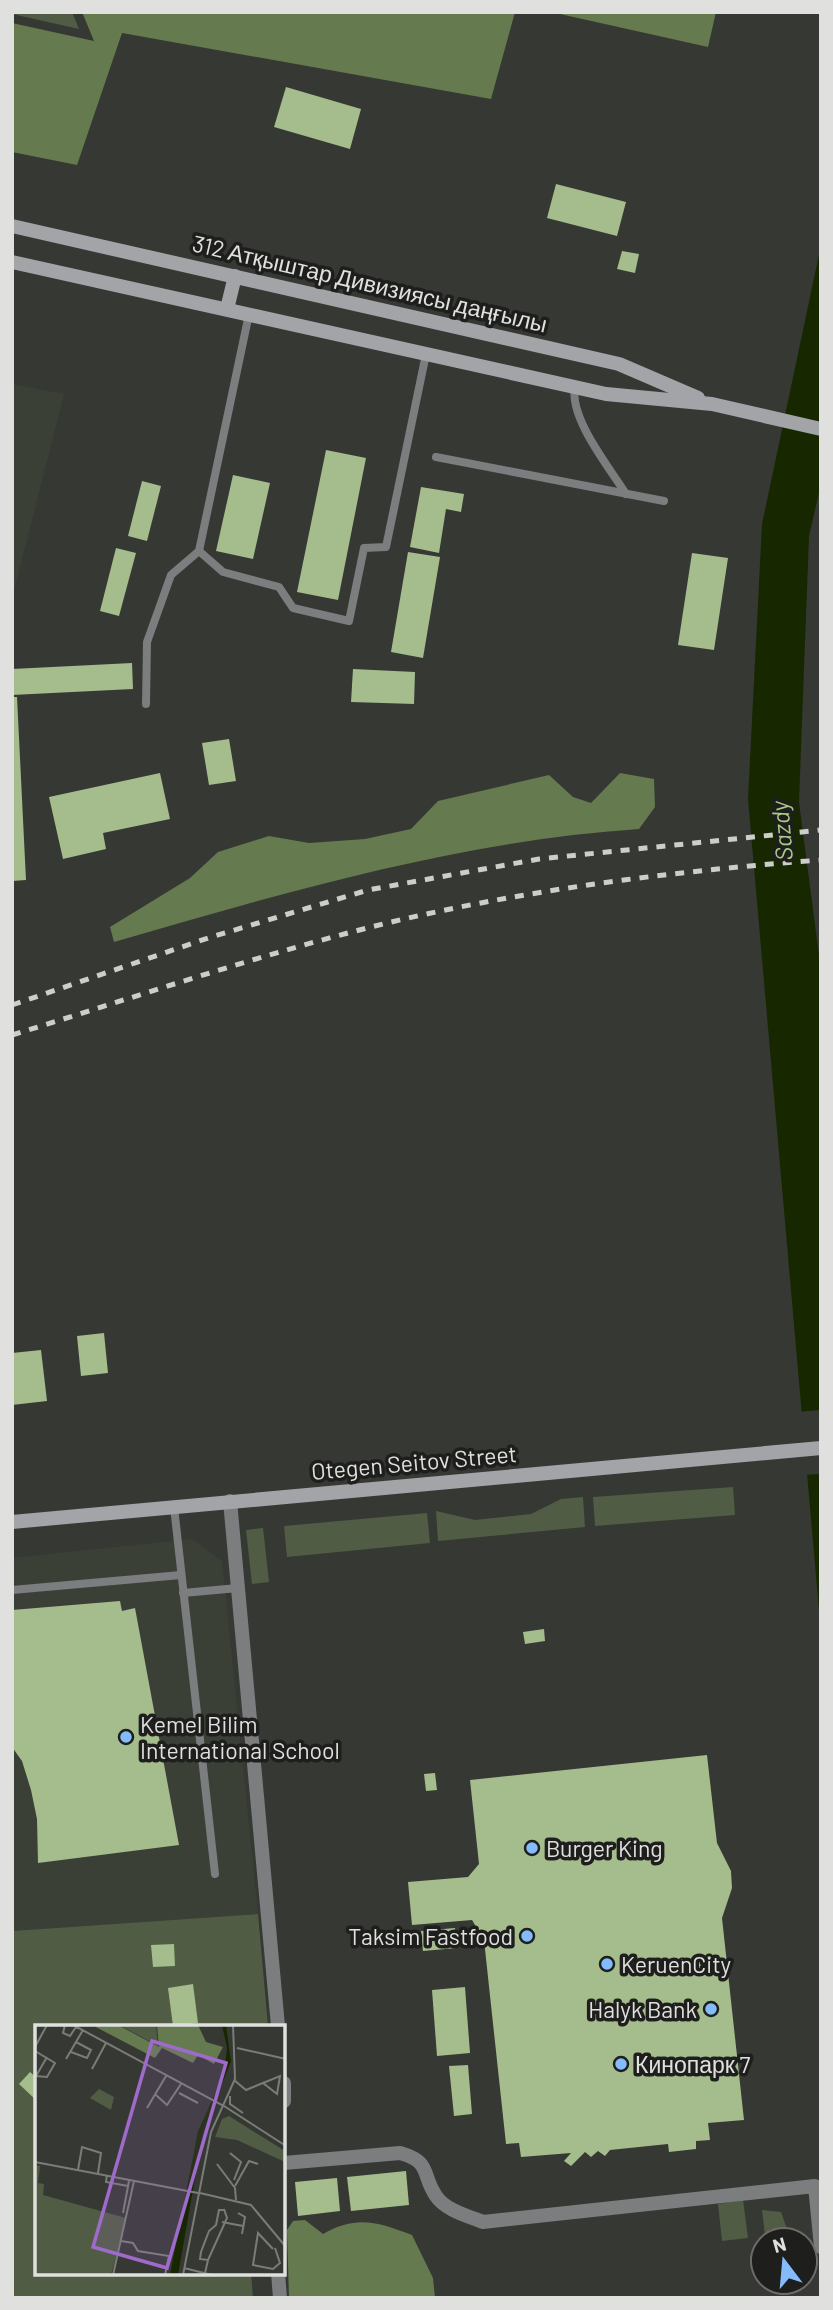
<svg xmlns="http://www.w3.org/2000/svg" width="833" height="2310" font-family="Barlow,sans-serif">
	<style>
		.built { fill: #3b4036 }
		.green { fill: #505c43 }
		.forest { fill: #657a4e }
		.water { fill: #172800 }
		.pier { fill: #363834 }
		.building { fill: #a5bc8d }
		.lines { fill: none; stroke-linecap: round; stroke-linejoin: round }
		.service { stroke: #7b7d7f; stroke-width: 8 }
		.minor { stroke: #7b7d7f; stroke-width: 14 }
		.secondary { stroke: #a2a4a8; stroke-width: 14 }
		.rail { stroke: #cdcecb; stroke-width: 5; stroke-dasharray: 9 9; stroke-linecap: butt }
		.poi-dot { fill: #84bcfb; stroke: #1e1f1d; stroke-width: 2.5 }
		.labels { text-anchor: middle; dominant-baseline: central; stroke-width: 7; stroke-linejoin: round; paint-order: stroke }
		.street-label { font-size: 23px; fill: #e0e1de; stroke: #1e1f1d }
		.poi-label { font-size: 23px; fill: #e0e1de; stroke: #1e1f1d; text-anchor: start }
		.water-label { font-size: 24px; font-style: italic; fill: #aacb86; stroke: #1e1f1d }
		.inset-road { fill: none; stroke: #7a7c78; stroke-width: 2 }
		.view { fill: #9e6bca; fill-opacity: 0.15; stroke: #9e6bca; stroke-width: 3.5 }
		.inset-edge { fill: none; stroke: #e0e1de; stroke-width: 3.5 }
	</style>
	<rect width="100%" height="100%" fill="#363834"/>
	<g class="built">
		<polygon points="12,384 64,394 12,599"/>
		<polygon points="191,1539 222,1561 258,1914 12,1931 12,1558"/>
	</g>
	<g class="green">
		<polygon points="12,12 72,12 79,29 12,14"/>
		<polygon points="733,1487 735,1515 595,1526 593,1497"/>
		<polygon points="583,1497 585,1527 438,1541 436,1511 475,1520 531,1514 561,1499"/>
		<polygon points="427,1513 430,1543 287,1557 284,1526"/>
		<polygon points="263,1528 269,1582 252,1584 246,1530"/>
		<polygon points="258,1914 268,2026 37,2026 37,2273 251,2273 253,2298 12,2298 12,1931"/>
		<polygon points="743,2200 748,2238 722,2241 718,2204"/>
		<polygon points="762,2210 781,2212 791,2240 765,2236"/>
	</g>
	<g class="forest">
		<polygon points="82,12 515,12 491,99 122,33 77,165 12,152 12,23 94,41"/>
		<polygon points="551,12 716,12 708,47"/>
		<path d="M620,773L654,779L655,807L639,829C459,841 287,892 114,942L110,927L190,878L218,852L269,836L309,843L365,839L411,829L438,801L549,775L573,797L591,803Z"/>
		<path d="M305,2220L323,2234C357,2215 377,2222 412,2235L433,2278L435,2298H289L287,2230L293,2221Z"/>
	</g>
	<polygon class="water" points="821,245 821,484 809,536 799,802 821,971 821,1633 748,799 762,524"/>
	<polygon class="pier" points="821,1410 821,1474 803,1475 797,1412"/>
	<g class="building">
		<polygon points="286,87 361,109 350,149 274,127"/>
		<polygon points="556,184 626,202 617,236 547,218"/>
		<polygon points="622,251 639,254 635,273 617,269"/>
		<polygon points="326,450 366,458 338,600 297,592"/>
		<polygon points="233,475 270,483 253,559 216,551"/>
		<polygon points="142,481 161,486 147,541 128,536"/>
		<polygon points="421,487 464,494 461,512 446,509 439,553 410,547"/>
		<polygon points="116,548 136,553 119,616 100,611"/>
		<polygon points="408,552 440,557 423,658 391,652"/>
		<polygon points="692,553 728,558 714,650 678,645"/>
		<polygon points="132,663 133,689 12,695 12,669"/>
		<polygon points="353,669 415,672 414,704 351,702"/>
		<polygon points="12,697 17,697 26,880 12,881"/>
		<polygon points="229,739 236,781 209,785 202,743"/>
		<polygon points="160,773 170,819 103,833 106,849 63,859 49,797"/>
		<polygon points="104,1333 108,1373 81,1376 77,1336"/>
		<polygon points="41,1350 47,1401 12,1405 12,1353"/>
		<polygon points="120,1601 122,1611 135,1608 179,1845 38,1863 37,1819 31,1790 22,1761 12,1747 12,1610"/>
		<polygon points="544,1629 545,1641 525,1644 523,1632"/>
		<polygon points="707,1755 717,1843 731,1871 732,1888 722,1918 744,2120 708,2123 710,2140 696,2141 696,2149 669,2152 668,2144 610,2150 605,2156 598,2151 591,2157 585,2152 571,2166 564,2161 571,2153 521,2157 519,2143 506,2144 484,1940 472,1920 412,1925 408,1882 468,1877 479,1864 470,1780"/>
		<polygon points="435,1773 437,1790 426,1791 424,1774"/>
		<polygon points="455,1928 457,1948 423,1951 421,1931"/>
		<polygon points="174,1944 175,1966 153,1967 151,1945"/>
		<polygon points="193,1984 198,2023 173,2026 168,1988"/>
		<polygon points="465,1987 470,2053 437,2056 432,1990"/>
		<polygon points="468,2065 472,2114 454,2116 449,2066"/>
		<polygon points="30,2072 37,2078 37,2101 19,2084"/>
		<polygon points="406,2171 409,2205 351,2211 347,2177"/>
		<polygon points="337,2178 340,2211 298,2216 295,2182"/>
	</g>
	<g class="lines">
		<g class="service">
			<path d="M575,387C569,418 609,467 626,494"/>
			<polyline points="436,457 664,501"/>
			<polyline points="199,551 223,572 279,587 293,608 349,621 364,548 386,547 426,354"/>
			<polyline points="146,704 147,642 171,575 199,551 249,314"/>
			<polyline points="174,1507 215,1874"/>
			<polyline points="12,1590 181,1575"/>
			<polyline points="183,1593 238,1588"/>
		</g>
		<g class="minor">
			<polyline points="230,1501 278,2026"/>
			<polyline points="284,2083 284,2101"/>
			<path d="M284,2163L400,2153C432,2162 421,2174 436,2196C445,2210 468,2216 483,2222L815,2186L821,2247"/>
			<polyline points="278,2273 280,2298"/>
		</g>
		<g class="secondary">
			<polyline points="12,226 619,364 698,398"/>
			<polyline points="12,262 606,394 712,404 821,429"/>
			<polyline points="227,309 235,276"/>
			<polyline points="12,1522 821,1448"/>
		</g>
		<g class="rail">
			<polyline points="12,1005 208,938 368,890 539,859 821,830"/>
			<path d="M12,1035C136,997 261,954 387,923C530,889 675,871 821,860"/>
		</g>
	</g>
	<g class="poi-dot">
		<circle cx="126" cy="1737" r="7"/>
		<circle cx="532" cy="1848" r="7"/>
		<circle cx="527" cy="1936" r="7"/>
		<circle cx="607" cy="1964" r="7"/>
		<circle cx="711" cy="2009" r="7"/>
		<circle cx="621" cy="2064" r="7"/>
	</g>
	<g class="labels">
		<g class="street-label">
			<text transform="translate(370 283) rotate(13)">312 Атқыштар Дивизиясы даңғылы</text>
			<text transform="translate(414 1462) rotate(-5)">Otegen Seitov Street</text>
		</g>
		<g class="poi-label">
			<text x="140" y="1724">Kemel Bilim<tspan x="140" dy="26">International School</tspan></text>
			<text x="546" y="1848">Burger King</text>
			<text x="513" y="1936" text-anchor="end">Taksim Fastfood</text>
			<text x="621" y="1964">KeruenCity</text>
			<text x="697" y="2009" text-anchor="end">Halyk Bank</text>
			<text x="635" y="2064">Кинопарк 7</text>
		</g>
		<g class="water-label">
			<text transform="translate(781 831) rotate(-95)">Sazdy</text>
		</g>
	</g>
	<g transform="translate(35 2025)">
		<rect width="250" height="250" fill="#363834"/>
		<path d="M84,0H121L123,21L103,10ZM64,64L79,72L76,85L55,73ZM194,91L250,126V137L202,115L180,112L187,94ZM0,140L5,141L3,158L9,159L8,170L91,193L76,250H0Z" fill="#505c43"/>
		<path d="M57,0H83L124,22L122,0H163L171,17L188,22L179,39L163,30L158,38L127,23L120,33Z" fill="#657a4e"/>
		<path d="M187,0H191L196,36L168,108L143,250H135L163,106L189,49L192,23Z" fill="#172800"/>
		<path class="inset-road" d="M30,0L28,8L35,11L41,2M38,0L189,81L251,121M0,22L12,0M202,23L251,34M0,26L20,38L12,52L0,51M36,27L52,33L56,25L41,17M31,34L48,5M57,44L71,18M1,51L12,32M199,55L211,65L228,58L242,69L245,51L228,58M144,68L163,78M121,70L132,80L146,59M195,71V79L208,88M112,83L131,51M195,128L206,137L199,155M0,137L163,168M182,139L200,163L201,175M43,145L47,122L66,128L63,148M72,150L71,157L93,161M200,161L214,136L223,139M165,168L216,180L251,222M88,188L94,156M203,188L210,192L207,209M187,197L208,201M86,216L98,218L103,226L134,231L130,250M238,224L223,208L218,240L238,244L245,238L240,223M173,235L192,193L189,184M149,243L177,250M170,248L173,235L165,234L166,227L174,206L181,200L184,185H189M78,250L99,156M148,250L176,107L200,54L198,0"/>
		<path class="view" d="M117,16L191,38L132,243L58,222Z"/>
		<rect width="250" height="250" class="inset-edge"/>
	</g>
	<rect width="833" height="2310" fill="none" stroke="#e0e1de" stroke-width="28"/>
	<g transform="translate(784 2261) rotate(344)"><circle r="33" fill="#1e1f1d" stroke="#6c6d6a" stroke-width="2"/>
	<path d="M0-5L12 26L0 18L-12 26Z" fill="#84bcfb"/>
	<text y="-10" font-size="19" font-weight="bold" text-anchor="middle" fill="#e0e1de">N</text>
	</g>
</svg>
